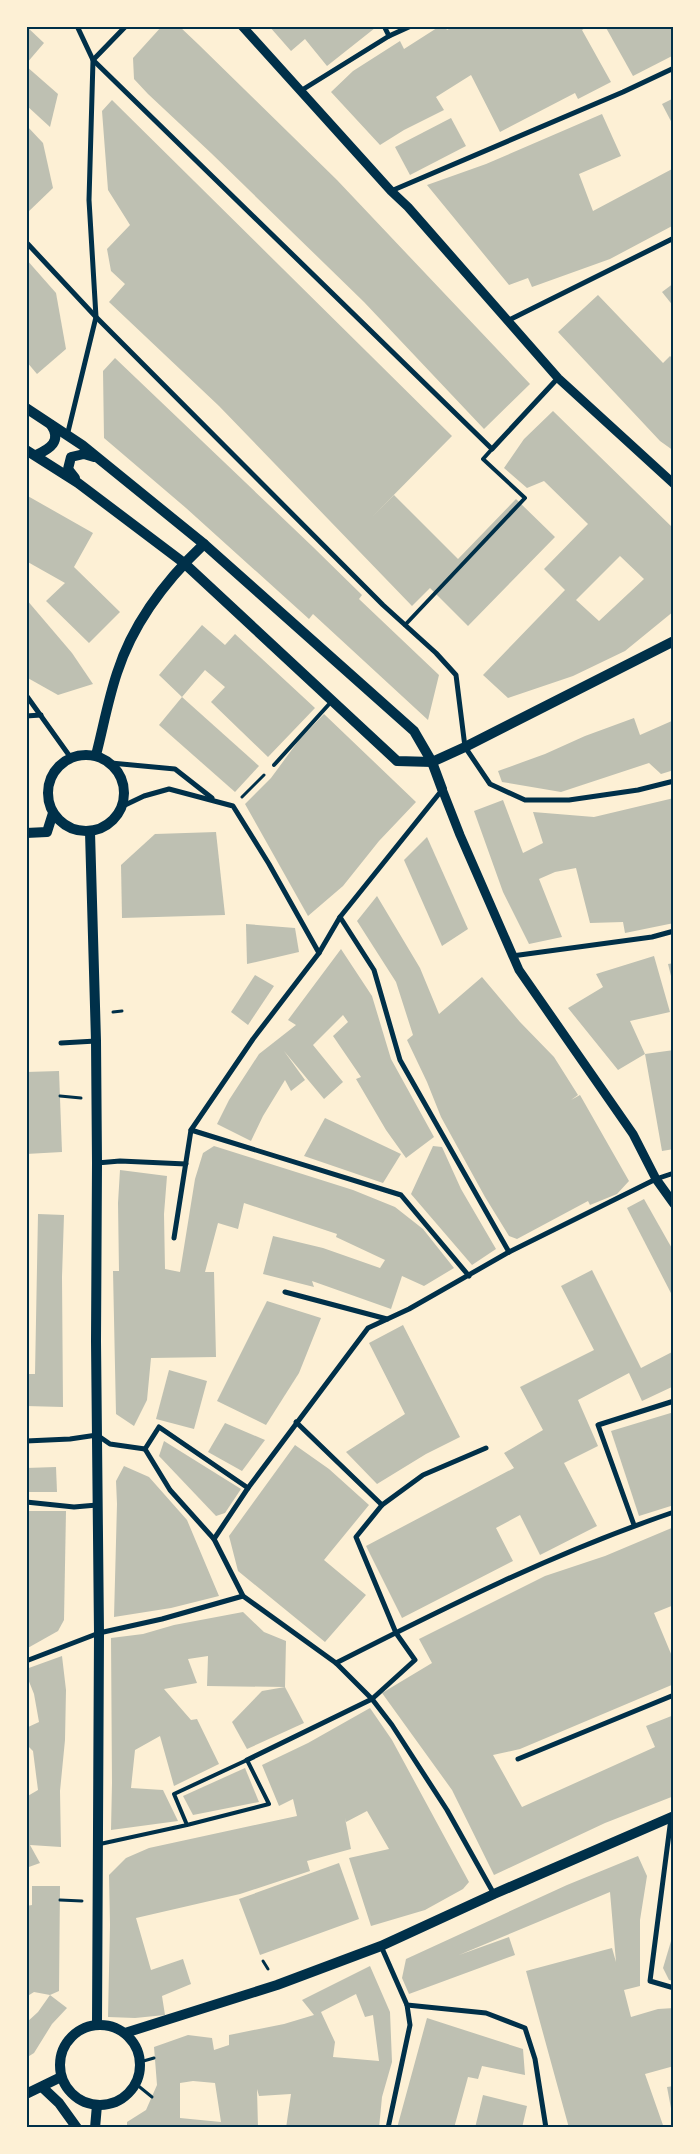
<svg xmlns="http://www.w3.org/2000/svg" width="700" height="2154" font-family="Arial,sans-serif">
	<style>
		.building { fill: #bec0b2; fill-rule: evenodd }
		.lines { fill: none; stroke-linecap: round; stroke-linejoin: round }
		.path { stroke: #003049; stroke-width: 3 }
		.service { stroke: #003049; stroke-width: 4 }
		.minor { stroke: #003049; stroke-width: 5 }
		.tertiary { stroke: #003049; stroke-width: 9 }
		.secondary { stroke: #003049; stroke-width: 10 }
		.neatline { fill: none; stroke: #003049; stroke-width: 2 }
	</style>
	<rect width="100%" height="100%" fill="#fdf0d5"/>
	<g class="building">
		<polygon points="26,26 44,43 26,64"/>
		<polygon points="162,26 179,26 198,44 337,180 530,384 484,429 364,302 211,153 148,94 134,79 133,58"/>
		<polygon points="269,26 374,26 375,28 327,66 305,39 291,51"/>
		<polygon points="440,26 445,26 447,30 454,26 588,26 582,30 611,82 578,99 575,93 500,132 471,75 436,97 444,110 404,130 380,145 331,92 353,71 400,41 404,49"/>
		<polygon points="605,26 674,26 674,55 633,76"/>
		<polygon points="26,66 58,94 50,127 26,105"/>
		<polygon points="674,98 674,127 662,104"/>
		<polygon points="112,100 452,436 373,516 394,495 458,559 516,499 555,537 468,626 430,588 412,606 219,406 109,302 125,284 111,271 107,249 130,225 108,190 102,111"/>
		<polygon points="602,114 621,156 579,174 593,211 674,168 674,225 610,259 532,287 528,278 509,285 427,185 486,164"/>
		<polygon points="451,118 466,146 410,175 395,147"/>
		<polygon points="26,125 43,143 53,188 26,214"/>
		<polygon points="26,259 56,293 66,349 37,374 26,361"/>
		<polygon points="674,283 674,307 662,292"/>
		<polygon points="598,295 663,363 670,356 674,360 674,451 660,441 558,332"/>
		<polygon points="115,358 313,547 362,595 359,599 439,675 428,720 313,614 309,619 186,508 104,438 103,371"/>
		<path d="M553,411L674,529V611L625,651L573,676L508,698L483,675L565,590L544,569L588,524L544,481L527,488L504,468L524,439ZM620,556L644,579L599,621L576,600Z"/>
		<polygon points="26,495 93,533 74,567 120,612 89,643 46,601 65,583 26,561"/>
		<polygon points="26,599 72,653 93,684 58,695 26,677"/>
		<polygon points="202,625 225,645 235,634 315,708 268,757 211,702 225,687 205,670 182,697 159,675"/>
		<polygon points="182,697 259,766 235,792 159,725"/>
		<polygon points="324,714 416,802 379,841 343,886 308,916 245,804 271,778 299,740"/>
		<polygon points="634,718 640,735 674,720 674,770 661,774 649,763 561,792 502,782 498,771 545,754 585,736"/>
		<polygon points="674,798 674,923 625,933 623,922 590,923 576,868 555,872 539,879 562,937 529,944 503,892 474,811 503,800 523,853 543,843 533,812 594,817"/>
		<polygon points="216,832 225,915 122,918 121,865 155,834"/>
		<polygon points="427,837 468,929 442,946 404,860"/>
		<polygon points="377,896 420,968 439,1014 482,977 520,1022 554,1057 578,1095 571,1100 580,1095 629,1181 617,1194 590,1205 588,1201 517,1239 509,1236 485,1197 441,1117 427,1082 407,1040 413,1035 396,982 357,921"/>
		<polygon points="246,924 295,928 299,952 247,964"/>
		<polygon points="341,949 372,996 391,1059 434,1137 406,1158 386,1130 356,1079 361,1077 333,1036 348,1022 343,1015 313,1045 343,1082 324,1099 284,1051 305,1080 291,1091 285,1080 263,1116 251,1141 217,1124 229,1100 259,1054 296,1025 288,1020"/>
		<polygon points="654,956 670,1012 630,1021 645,1054 674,1050 674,1149 662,1151 645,1054 618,1070 568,1008 603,987 596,974"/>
		<polygon points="674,963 674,984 673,984 668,964"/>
		<polygon points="255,975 274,986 248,1025 231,1012"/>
		<polygon points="59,1071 62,1152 26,1154 26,1072"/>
		<polygon points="325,1118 401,1154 383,1183 304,1156"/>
		<polygon points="214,1146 353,1190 395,1207 423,1229 454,1268 424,1286 402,1276 391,1309 312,1281 314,1287 263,1274 273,1236 323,1248 380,1268 385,1260 336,1237 337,1234 244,1203 238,1229 218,1223 205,1272 214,1272 216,1357 151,1358 147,1400 134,1426 116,1414 113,1271 119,1271 118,1203 120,1170 167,1176 164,1214 165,1269 180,1272 195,1179 203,1153"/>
		<polygon points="433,1146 442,1147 461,1189 496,1249 472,1265 411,1194"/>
		<polygon points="644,1199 674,1252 674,1299 627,1208"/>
		<polygon points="38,1214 64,1215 62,1277 63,1407 26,1406 26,1374 35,1374"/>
		<polygon points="592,1270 641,1368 674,1351 674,1386 642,1401 629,1373 578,1400 598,1446 564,1463 597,1526 540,1555 520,1515 496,1528 513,1561 402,1618 366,1546 514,1468 504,1453 543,1430 520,1387 594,1350 561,1286"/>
		<polygon points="267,1301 321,1318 299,1373 266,1425 217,1401"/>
		<polygon points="403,1325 460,1437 426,1454 377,1484 346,1452 405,1414 369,1343"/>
		<polygon points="169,1370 207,1381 194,1429 156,1419"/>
		<polygon points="674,1412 674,1505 639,1516 611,1431"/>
		<polygon points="225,1423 265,1440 242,1471 208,1452"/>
		<polygon points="164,1441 241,1489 225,1513 216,1516 159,1456"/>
		<polygon points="295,1445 329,1469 369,1505 324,1560 366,1595 325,1642 238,1571 229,1536"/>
		<polygon points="124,1466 149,1477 187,1520 219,1596 171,1608 114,1617 117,1504 116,1481"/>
		<polygon points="56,1467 57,1492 26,1492 26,1468"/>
		<polygon points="26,1511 66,1511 64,1620 58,1631 26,1649"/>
		<polygon points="674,1527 674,1605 654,1613 674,1661 674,1684 520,1749 493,1755 522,1807 655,1747 646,1726 674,1715 674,1796 605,1823 494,1875 452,1790 382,1693 432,1663 419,1639 545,1576 605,1556"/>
		<polygon points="243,1612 264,1632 286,1641 285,1687 207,1686 208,1656 188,1659 197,1683 164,1689 191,1720 197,1719 219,1764 174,1786 160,1736 135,1750 131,1788 163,1790 178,1821 111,1830 112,1783 111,1638 143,1634 174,1625"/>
		<polygon points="62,1656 66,1690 65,1740 60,1791 61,1847 30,1845 40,1863 26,1868 26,1797 38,1790 33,1751 26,1744 26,1728 39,1722 34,1694 26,1674 26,1669"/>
		<polygon points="285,1687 304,1723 247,1749 232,1722 262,1691"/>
		<polygon points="370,1708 392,1740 469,1882 463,1889 425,1910 371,1926 349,1858 389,1849 367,1811 346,1822 345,1818 351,1849 307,1861 310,1871 240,1894 136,1918 151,1970 183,1959 191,1984 162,1996 165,2015 135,2018 108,2017 110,1925 109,1875 126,1858 149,1848 297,1816 293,1799 279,1806 262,1765 308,1743"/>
		<polygon points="245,1768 259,1802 193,1815 183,1796"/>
		<polygon points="638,1856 647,1876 640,1920 640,1986 624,1990 631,2017 658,2009 674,2008 674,2066 645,2074 664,2128 569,2128 526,1971 612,1948 616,1962 610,1892 459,1955 509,1937 515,1955 409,1994 402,1978 406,1959 567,1885"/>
		<polygon points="339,1863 359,1919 260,1955 239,1899"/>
		<polygon points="32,1886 60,1886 59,1991 50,1995 34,1992 26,1997 26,1906 32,1905"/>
		<polygon points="674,1931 674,1981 669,1980 663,1968"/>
		<path d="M370,1966L390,2012L392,2062L382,2097L379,2128H286L291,2094L259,2096L257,2089L258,2128H127V2122L146,2110L157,2085L154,2047L188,2035L212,2038L214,2050L229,2045V2035L284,2024L314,2015L302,2000ZM356,1994L365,2017L373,2015L379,2061L333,2057L335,2042L321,2012ZM193,2081L215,2083L221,2122L180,2118V2083Z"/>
		<polygon points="50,1995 67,2008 52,2024 34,2053 26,2058 26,2023 38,2012"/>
		<polygon points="427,2018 523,2049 525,2075 482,2066 478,2079 468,2077 454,2128 397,2128"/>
		<polygon points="674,2086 674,2119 673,2119 667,2087"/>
		<polygon points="483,2095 527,2106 522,2128 475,2128"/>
	</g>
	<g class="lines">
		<g class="path">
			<polyline points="242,797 264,775"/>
			<polyline points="113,1012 122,1011"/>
			<polyline points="60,1096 81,1098"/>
			<polyline points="60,1900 82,1901"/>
			<polyline points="263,1961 268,1969"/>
			<polyline points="140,2062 154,2058"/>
			<polyline points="136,2084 152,2097"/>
		</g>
		<g class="service">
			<polyline points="405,625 525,498 483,459 492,449"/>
			<polyline points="274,765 331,702"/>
			<polyline points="100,1844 187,1825 174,1794 247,1760 269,1804 187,1825"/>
		</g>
		<g class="minor">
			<polyline points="77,26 93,60 492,449 558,378"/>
			<polyline points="384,26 389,36"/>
			<polyline points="302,90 389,36 411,26"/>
			<polyline points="391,191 623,92 674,68"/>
			<polyline points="26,242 96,317 383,605 436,653 456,675 465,747 490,784 525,800 569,800 638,790 674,781"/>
			<polyline points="507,321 674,238"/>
			<polyline points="67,436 96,317 89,200 93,60 126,26"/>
			<polyline points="26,695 71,758"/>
			<polyline points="26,716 41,715"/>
			<polyline points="111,763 175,769 212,798"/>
			<polyline points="123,806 144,796 169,789 233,806 269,864 319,953"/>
			<polyline points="340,917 374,970 400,1060 509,1252"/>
			<polyline points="512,956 652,937 674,931"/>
			<polyline points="61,1043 96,1041"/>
			<polyline points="191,1130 401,1195 469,1276"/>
			<polyline points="97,1163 120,1161 186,1164"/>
			<polyline points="174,1238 191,1130 253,1039 319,953 340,917 442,790"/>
			<polyline points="285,1292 387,1319"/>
			<polyline points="296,1422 382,1505"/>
			<polyline points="26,1441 70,1439 97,1435 110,1444 145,1449"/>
			<polyline points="145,1449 170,1490 214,1539 243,1596 336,1663 372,1699 392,1725 447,1810 494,1894"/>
			<polyline points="145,1449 159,1427 248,1488"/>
			<polyline points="26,1502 74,1507 97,1505"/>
			<polyline points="634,1525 598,1425 674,1401"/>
			<polyline points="214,1539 248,1488 368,1328 409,1309 509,1252 656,1179 674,1173"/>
			<polyline points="26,1661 99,1633 162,1619 243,1596"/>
			<path d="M336,1663C446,1607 556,1552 674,1512"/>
			<polyline points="518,1759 674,1695"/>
			<polyline points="247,1760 372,1699 415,1660 396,1633 356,1537 382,1505 423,1475 486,1448"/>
			<polyline points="671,1818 650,1981 674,1988"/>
			<polyline points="381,1946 407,2005 486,2013 525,2028 535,2059 546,2128"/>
			<polyline points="388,2128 410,2025 407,2005"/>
		</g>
		<g class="tertiary">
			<polyline points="242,26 391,191 408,207 558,378 674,484"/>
			<polyline points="442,789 460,835 519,970 633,1134 656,1179 674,1204"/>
		</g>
		<g class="secondary">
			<polyline points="26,408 82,445 204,544 414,731 432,762 442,789"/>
			<polyline points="26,450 78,483 184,563 397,761 432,762 465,747 674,641"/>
			<path d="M36,455C50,449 62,441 51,425"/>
			<polyline points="75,478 68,469 71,457 84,454 94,457"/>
			<circle cx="86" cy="793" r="38"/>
			<path d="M96,755C103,728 108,700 117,673C133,623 167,579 204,544"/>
			<polyline points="90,832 96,1041 97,1163 96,1341 99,1633 97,2024"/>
			<polyline points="26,833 47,832 53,813"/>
			<circle cx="100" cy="2065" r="40"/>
			<polyline points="125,2033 277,1985 381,1946 494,1894 674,1816"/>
			<polyline points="42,2087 59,2103 77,2128"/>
			<polyline points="26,2094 61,2077"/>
			<polyline points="95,2128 97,2105"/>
		</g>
	</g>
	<rect width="700" height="2154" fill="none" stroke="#fdf0d5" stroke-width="55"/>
	<rect x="28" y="28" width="644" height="2098" class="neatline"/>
</svg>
